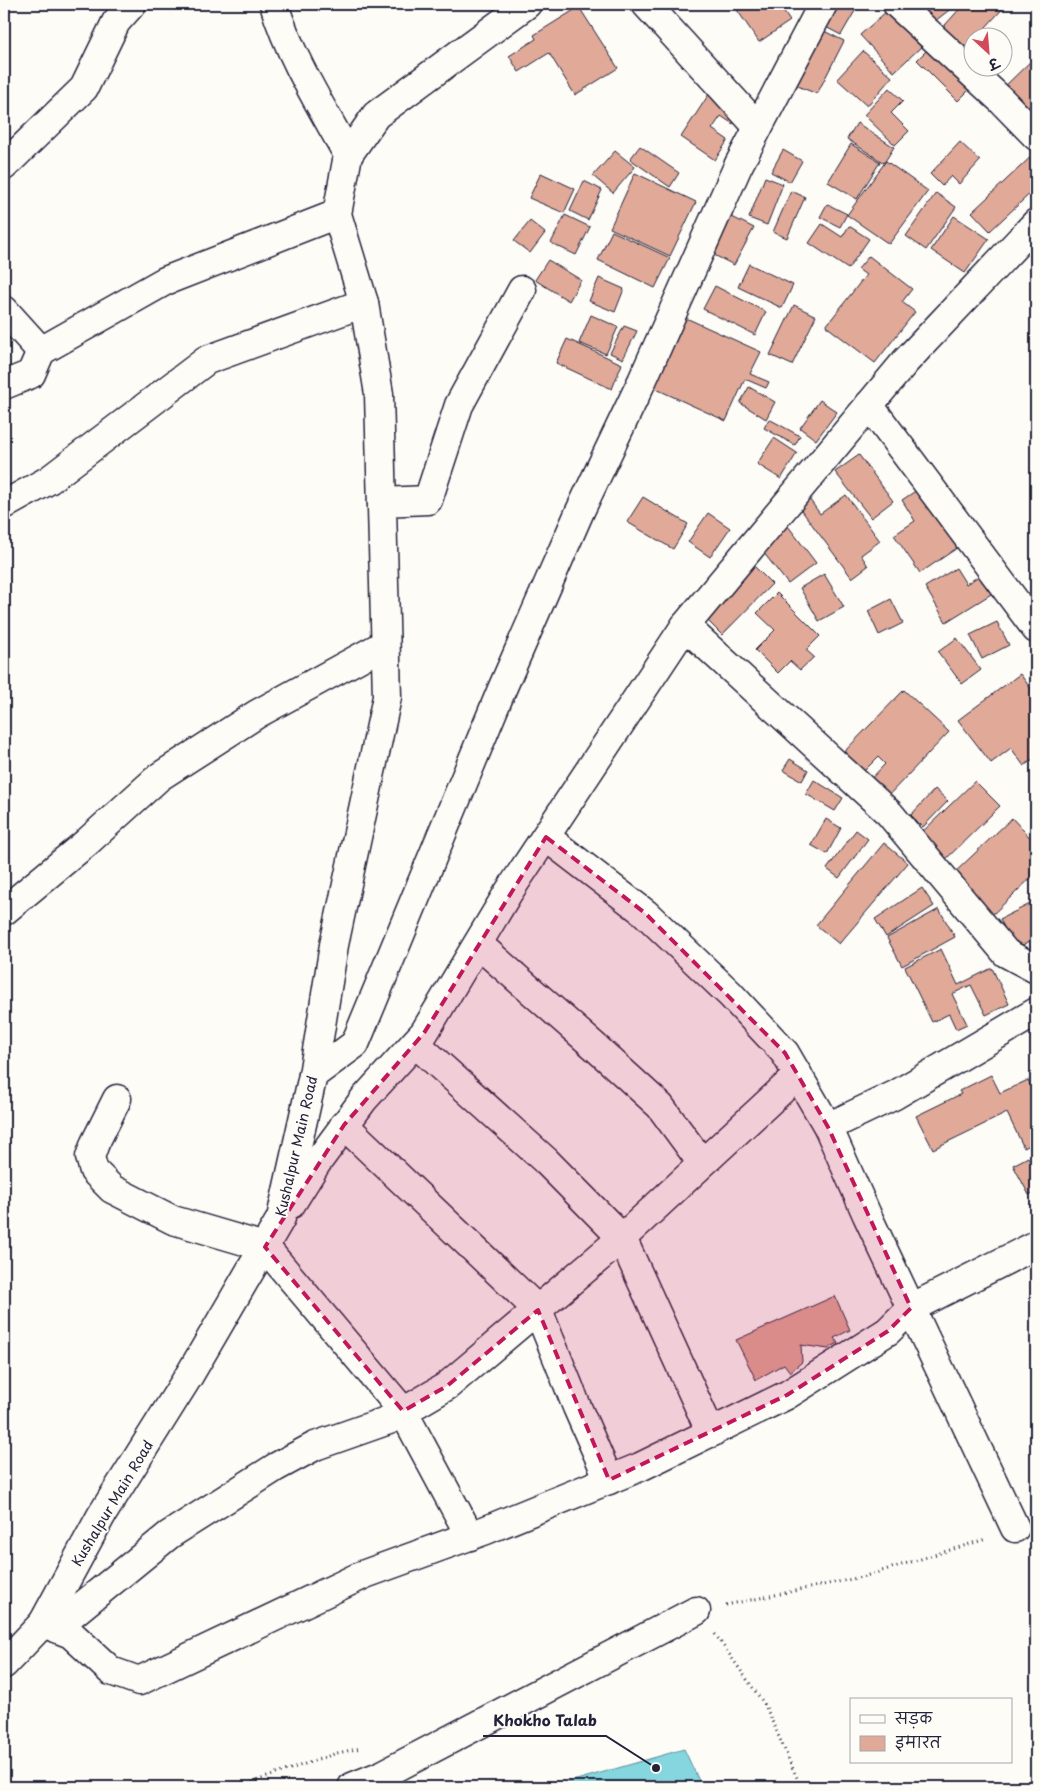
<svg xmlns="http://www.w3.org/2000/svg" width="1040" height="1791" font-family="'Playpen Sans','Playpen Sans Deva',sans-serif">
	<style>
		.water { fill: #85d6de; stroke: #5d8e9d }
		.building { fill: #e0a998; stroke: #22223b }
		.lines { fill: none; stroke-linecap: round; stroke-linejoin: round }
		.minor-casing { stroke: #22223b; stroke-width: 31 }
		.path { stroke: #22223b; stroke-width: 3; stroke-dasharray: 1 4; stroke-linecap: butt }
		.minor { stroke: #fdfcf7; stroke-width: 28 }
		.marked { fill: #c2185b; fill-opacity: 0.2; stroke: #c2185b; stroke-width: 4; stroke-dasharray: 10 6; stroke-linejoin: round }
		.labels { text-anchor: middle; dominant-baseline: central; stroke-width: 4; stroke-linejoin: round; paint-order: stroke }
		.street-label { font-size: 14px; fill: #22223b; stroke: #fdfcf7 }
		.leader { fill: none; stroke: #22223b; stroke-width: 2 }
		.callout-dot { fill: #22223b; stroke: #fdfcf7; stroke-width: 2 }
		.callout-label { font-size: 15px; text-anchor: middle; font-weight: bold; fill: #22223b; stroke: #fdfcf7; stroke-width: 4; stroke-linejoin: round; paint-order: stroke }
	</style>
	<rect width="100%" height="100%" fill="#fdfcf7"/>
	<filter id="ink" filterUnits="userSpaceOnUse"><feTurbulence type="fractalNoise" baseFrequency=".02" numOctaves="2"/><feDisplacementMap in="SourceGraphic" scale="10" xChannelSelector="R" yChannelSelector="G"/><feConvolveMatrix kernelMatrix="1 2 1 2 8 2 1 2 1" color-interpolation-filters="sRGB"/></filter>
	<g filter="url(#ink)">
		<polygon class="water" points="684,1749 702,1787 552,1787"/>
		<g class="building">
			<polygon points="733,4 778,4 790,21 759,42"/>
			<polygon points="831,4 859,4 841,35 820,24"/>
			<polygon points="921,4 957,4 935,21"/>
			<polygon points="964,4 1006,5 976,38 972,38 972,41 960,55 937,34"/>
			<polygon points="579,7 618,68 575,95 549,53 519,72 509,56 536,39 534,35"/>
			<polygon points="888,10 921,47 894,72 860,35"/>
			<polygon points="820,29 844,41 817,94 793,84"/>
			<polygon points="933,44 974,85 958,101 917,60"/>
			<polygon points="863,51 892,77 867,106 837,79"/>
			<polygon points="1036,56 1036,131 999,92"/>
			<polygon points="889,88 903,101 891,113 909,131 895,145 864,115"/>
			<polygon points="711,91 741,111 733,124 721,116 712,129 728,140 715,160 681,137"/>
			<polygon points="857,123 894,147 884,163 847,139"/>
			<polygon points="960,142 980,161 959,184 951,176 942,186 930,174"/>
			<polygon points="851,144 880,162 857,199 828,182"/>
			<polygon points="640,146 679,173 670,187 630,159"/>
			<polygon points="783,150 802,161 790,182 771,172"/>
			<polygon points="615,151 635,167 613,193 593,176"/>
			<polygon points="1036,152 1036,188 990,231 972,212"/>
			<polygon points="886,161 928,191 889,244 847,215"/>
			<polygon points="541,173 575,189 564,213 529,198"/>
			<polygon points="635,173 696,202 670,256 610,228"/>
			<polygon points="765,177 783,184 767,225 749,218"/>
			<polygon points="584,181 602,190 588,220 570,211"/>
			<polygon points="791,191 805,197 787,238 773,232"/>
			<polygon points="936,193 956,207 926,250 906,236"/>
			<polygon points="827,204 847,214 840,227 820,217"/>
			<polygon points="565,215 590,227 576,255 551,243"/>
			<polygon points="730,216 754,228 734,265 710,253"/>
			<polygon points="954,216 989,239 965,273 931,250"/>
			<polygon points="530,221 545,233 530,253 514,241"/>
			<polygon points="822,224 842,237 849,226 869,239 848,269 809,243"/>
			<polygon points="612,231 670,258 655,288 598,260"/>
			<polygon points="869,256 912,289 902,302 915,312 875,363 826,326 866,275 858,269"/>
			<polygon points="548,260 581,280 569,301 535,280"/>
			<polygon points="749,264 793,285 782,308 738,287"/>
			<polygon points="599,278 624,289 615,312 589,301"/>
			<polygon points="715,286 766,312 755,335 703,309"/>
			<polygon points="794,305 816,316 792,365 770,355"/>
			<polygon points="591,315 618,327 606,354 579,343"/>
			<polygon points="686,318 761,352 750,374 769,382 766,388 745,379 726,421 654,388"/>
			<polygon points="624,326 637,331 623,359 610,353"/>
			<polygon points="567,339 622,364 612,389 556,363"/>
			<polygon points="749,387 775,402 766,419 740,403"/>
			<polygon points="820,400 837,412 816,440 800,428"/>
			<polygon points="769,419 800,436 795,445 764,428"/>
			<polygon points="774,438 797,453 781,479 757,464"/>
			<polygon points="859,455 893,501 871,518 835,472"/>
			<polygon points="923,486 963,544 920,573 894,535 915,521 902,500"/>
			<polygon points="846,495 880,541 861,555 868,566 852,578 796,503 807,496 820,514"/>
			<polygon points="643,497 688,524 673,549 627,522"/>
			<polygon points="708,513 730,528 710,557 688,542"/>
			<polygon points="788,526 816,563 788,584 760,548"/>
			<polygon points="754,566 772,584 722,635 704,617"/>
			<polygon points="956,568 966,584 984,573 996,591 946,622 925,587"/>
			<polygon points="824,574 844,607 819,621 800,588"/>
			<polygon points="777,593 820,636 806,650 814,657 800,670 790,661 778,673 755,650 775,630 757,613"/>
			<polygon points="891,599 903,623 879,635 868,611"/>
			<polygon points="997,622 1009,645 982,659 970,635"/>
			<polygon points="957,638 981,670 962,684 938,652"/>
			<polygon points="1020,674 1035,694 1036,692 1036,763 1033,759 1024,766 1011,748 991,763 958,720"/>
			<polygon points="904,690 949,732 884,800 867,783 885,764 878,757 860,775 840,756"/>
			<polygon points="790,759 808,770 802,781 783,770"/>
			<polygon points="814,780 843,798 835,811 806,794"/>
			<polygon points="975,781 1000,806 939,866 913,841"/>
			<polygon points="935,789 948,801 923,827 911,815"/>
			<polygon points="1012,818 1036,844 1036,873 990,917 951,876"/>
			<polygon points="826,819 841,828 827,854 811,845"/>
			<polygon points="856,830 868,839 839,878 827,869"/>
			<polygon points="884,843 908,863 839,944 816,925"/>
			<polygon points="922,888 934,906 886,937 875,919"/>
			<polygon points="1036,901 1036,938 1015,949 1000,919"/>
			<polygon points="939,909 955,937 902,966 887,938"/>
			<polygon points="941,949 958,985 992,968 1009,1004 986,1015 971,985 952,994 967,1024 956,1029 949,1014 932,1022 905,967"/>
			<polygon points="991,1075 1000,1093 1028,1080 1036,1096 1036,1123 1034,1124 1036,1128 1036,1142 1024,1148 1007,1113 933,1149 916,1116 961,1094 959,1091"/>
			<polygon points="1036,1148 1036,1165 1030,1152"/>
			<polygon points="1028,1157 1036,1172 1036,1191 1029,1195 1013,1165"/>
			<polygon points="835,1296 850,1330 834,1338 838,1343 828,1349 801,1345 802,1362 790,1372 784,1364 756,1380 736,1340"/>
		</g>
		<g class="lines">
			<defs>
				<g id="minor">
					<polyline points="646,4 758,127"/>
					<polyline points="897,4 1000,99 1036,136"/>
					<polyline points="348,155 376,115 527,4"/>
					<polyline points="4,166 84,88 116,22 132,4"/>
					<polyline points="4,310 41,351"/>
					<polyline points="4,385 31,374 41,351 165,281 337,214"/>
					<polyline points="869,405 1036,629"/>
					<polyline points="382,502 428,500 459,405 522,290"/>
					<polyline points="4,505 49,480 207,360 364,303"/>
					<polyline points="685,626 889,813 1006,953 1036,969"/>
					<polyline points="546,837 645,913 730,994 785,1053 828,1127 867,1215 1015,1528"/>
					<polyline points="4,911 86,843 159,777 257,714 385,644"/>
					<polyline points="478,944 593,1045 660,1106 702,1163"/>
					<polyline points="415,1043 546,1161 622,1238 711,1433"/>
					<polyline points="313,1075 355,1044 502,689 580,511 642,381 738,166 823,4"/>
					<polyline points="117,1099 95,1143 90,1157 94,1171 112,1189 173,1220 265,1247 403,1411 470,1536"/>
					<polyline points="344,1125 538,1310 577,1407 609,1480"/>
					<polyline points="828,1127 895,1095 1036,1012"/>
					<polyline points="291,1204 316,1164 364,1099 424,1033 508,893 685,626 905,362 1036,223"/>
					<polyline points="43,1623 71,1634 111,1671 139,1681 365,1574 486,1530 640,1467 787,1395 888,1331 911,1308 1036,1245"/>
					<polyline points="43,1623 71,1615 169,1535 276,1467 315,1446 389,1420 447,1386 622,1238 798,1075"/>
					<path d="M4,1664L43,1623L101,1516L190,1374L281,1218L313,1075L334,945L387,697L379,394L364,303L337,214L348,155C321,106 290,57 274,4"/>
					<polyline points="352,1787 382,1775 696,1611"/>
				</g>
			</defs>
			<use href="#minor" class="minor-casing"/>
			<g class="path">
				<polyline points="726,1605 862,1577 986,1539"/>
				<polyline points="715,1634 765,1705 801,1787"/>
				<polyline points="238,1787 337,1753 361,1748"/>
			</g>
			<use href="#minor" class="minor"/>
		</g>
	</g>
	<path class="marked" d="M546,837L645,913L785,1053L828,1127L911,1308L888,1331L787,1395L609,1480L538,1310L447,1386L403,1411L265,1247L344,1125L424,1033Z"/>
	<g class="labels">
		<g class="street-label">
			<text transform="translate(296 1146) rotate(-77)">Kushalpur Main Road</text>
			<text transform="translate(112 1503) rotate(-59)">Kushalpur Main Road</text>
		</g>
	</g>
	<path class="leader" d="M656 1768L606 1736H483"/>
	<circle class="callout-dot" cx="656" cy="1768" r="5"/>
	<g class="callout-label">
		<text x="545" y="1726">Khokho Talab</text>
	</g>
	<rect width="1040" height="1791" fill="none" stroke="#fdfcf7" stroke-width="20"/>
	<rect x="10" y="10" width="1020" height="1771" fill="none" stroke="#22223b" stroke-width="2" filter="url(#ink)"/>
	<rect x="850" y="1698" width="162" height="65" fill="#fdfcf7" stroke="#a5a5ac"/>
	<rect x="860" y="1715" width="25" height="8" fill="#fdfcf7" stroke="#a5a5ac"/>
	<text x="895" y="1724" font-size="15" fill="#22223b">सड़क</text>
	<rect x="860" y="1736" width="25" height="15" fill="#e0a998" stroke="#a5a5ac"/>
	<text x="895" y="1748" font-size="15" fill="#22223b">इमारत</text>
	<g transform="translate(988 52) rotate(154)"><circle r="24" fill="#fdfcf7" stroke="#a5a5ac"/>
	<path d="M0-4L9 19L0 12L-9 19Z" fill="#d1495b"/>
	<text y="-8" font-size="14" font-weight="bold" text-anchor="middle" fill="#22223b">उ</text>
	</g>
</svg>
